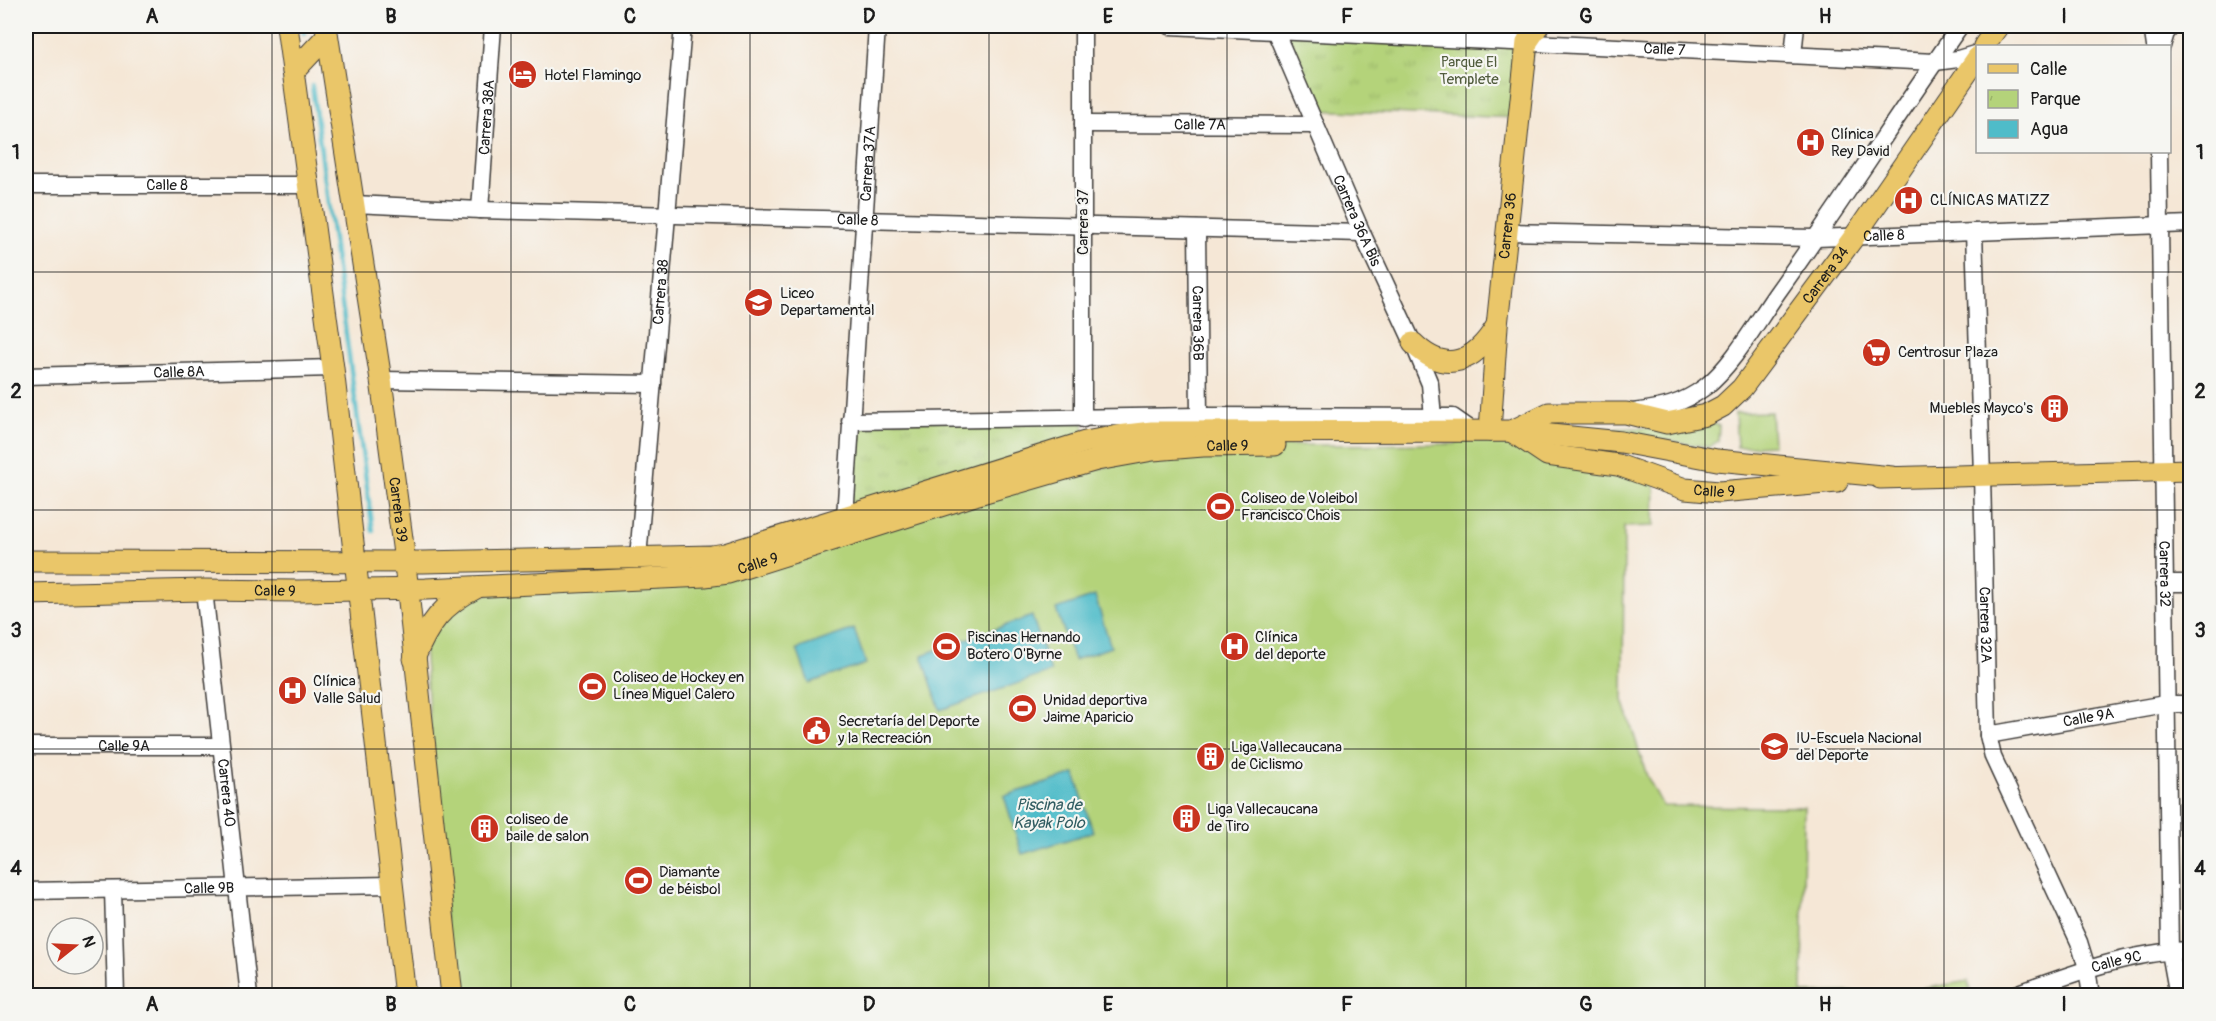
<svg xmlns="http://www.w3.org/2000/svg" width="2216" height="1021" font-family="Pangolin,sans-serif">
	<style>
		.green { fill: #b4d37a; stroke: #68784b; stroke-width: 1.5 }
		.park { fill: url(#park-tufts); stroke: #68784b; stroke-width: 1.5 }
		.water { fill: #4fbcc9; stroke: #366c72; stroke-width: 1.5 }
		.lines { fill: none; stroke-linecap: round; stroke-linejoin: round }
		.stream { stroke: #4fbcc9; stroke-width: 4.5 }
		.minor-casing { stroke: #3d3a38; stroke-width: 19 }
		.major-casing { stroke: #3d3a38; stroke-width: 23 }
		.minor { stroke: #fff; stroke-width: 16 }
		.major { stroke: #eac669; stroke-width: 21 }
		.grid { fill: none; stroke: #1c1c1c; stroke-width: 1.5; stroke-opacity: 0.55 }
		.labels { text-anchor: middle; dominant-baseline: central; stroke-width: 4.5; stroke-linejoin: round; paint-order: stroke }
		.street-label { font-size: 15px; fill: #1c1c1c; stroke: #f6f6f2 }
		.park-label { font-size: 15px; fill: #515c3d; stroke: #f6f6f2 }
		.poi-label { font-size: 15px; fill: #1c1c1c; stroke: #f6f6f2; text-anchor: start }
		.water-label { font-size: 16px; font-style: italic; fill: #305c61; stroke: #f6f6f2 }
		.neatline { fill: none; stroke: #1c1c1c; stroke-width: 2 }
		.grid-label { font-size: 20px; text-anchor: middle; font-weight: bold; fill: #1c1c1c }
	</style>
	<defs>
		<pattern id="park-tufts" width="24" height="20" patternUnits="userSpaceOnUse" patternTransform="scale(1.5)"><rect width="24" height="20" fill="#b4d37a"/><path d="M3 7l-1-3M5 7V3M7 7l1-3M15 17l-1-3M17 17v-4M19 17l1-3" fill="none" stroke="#9ab569"/></pattern>
	</defs>
	<rect width="100%" height="100%" fill="#f6f6f2"/>
	<filter id="ink" filterUnits="userSpaceOnUse"><feTurbulence type="fractalNoise" baseFrequency=".0167" numOctaves="2"/><feDisplacementMap in="SourceGraphic" scale="12" xChannelSelector="R" yChannelSelector="G"/><feConvolveMatrix kernelMatrix="1 2 1 2 8 2 1 2 1" color-interpolation-filters="sRGB"/></filter>
	<filter id="wash" filterUnits="userSpaceOnUse"><feTurbulence type="fractalNoise" baseFrequency=".008" numOctaves="4" result="noise"/><feDisplacementMap in="SourceGraphic" scale="24" xChannelSelector="R" yChannelSelector="G"/><feGaussianBlur stdDeviation="1.35" result="paint"/><feColorMatrix in="noise" values="0 0 0 0 0 0 0 0 0 0 0 0 0 0 0 0 0 1.4 0 .05"/><feComposite in="paint" operator="in"/></filter>
	<g filter="url(#wash)">
		<rect width="100%" height="100%" fill="#f5e7d6"/>
		<g class="green">
			<polygon points="1771,412 1773,445 1737,447 1735,413"/>
			<polygon points="1712,423 1719,426 1718,441 1709,447 1591,429 1690,427"/>
			<polygon points="1473,431 1655,479 1654,526 1624,527 1623,700 1647,776 1663,806 1804,807 1802,993 1910,991 1968,981 1971,995 452,995 423,635 458,597 629,579 975,495 1203,446 1455,444"/>
		</g>
		<g class="park">
			<polygon points="1408,26 1538,26 1519,118 1310,110 1275,31 1407,36"/>
			<polygon points="1083,419 1085,442 845,517 850,421"/>
		</g>
		<g class="water">
			<polygon points="1095,596 1111,647 1074,660 1056,609"/>
			<polygon points="1032,616 1051,672 940,710 922,655"/>
			<polygon points="854,629 866,664 809,683 797,649"/>
			<polygon points="1075,774 1093,832 1022,854 1004,796"/>
		</g>
		<g class="lines">
			<g class="stream">
				<polyline points="304,26 304,34"/>
				<polyline points="312,86 373,531"/>
			</g>
		</g>
	</g>
	<g filter="url(#ink)">
		<g class="lines">
			<defs>
				<g id="minor">
					<polyline points="1083,26 1083,419"/>
					<path id="s1" d="M1170,26L1935,62L1958,59L1978,53"/>
					<path id="s2" d="M1273,26L1362,233L1413,343L1430,384L1433,417"/>
					<polyline points="2152,26 2155,46"/>
					<polyline points="2162,46 2166,33 2172,26"/>
					<polyline points="1793,55 1796,26"/>
					<path id="s3" d="M1083,124L1316,125"/>
					<path id="s4" d="M2159,152L2170,952L2178,996"/>
					<path id="s5" d="M26,185H308"/>
					<path id="s6" d="M354,204L480,210L1362,233"/>
					<path id="s7" d="M480,210L493,26"/>
					<path id="s8" d="M1197,229L1199,416"/>
					<path id="s9" d="M1506,232L1816,238L2190,224"/>
					<path id="s10" d="M1974,232L1982,475L1988,735L1993,757L2079,942L2087,968L2091,996"/>
					<path id="s11" d="M26,376L333,368"/>
					<polyline points="381,380 653,384"/>
					<path d="M1633,412C1662,408 1681,405 1705,387C1733,365 1756,323 1777,293C1840,205 1898,114 1960,26"/>
					<polyline points="850,421 1199,416 1453,417 1473,431"/>
					<path id="s12" d="M845,517L877,26"/>
					<path id="s13" d="M638,558L683,26"/>
					<polyline points="2164,583 2190,583"/>
					<path id="s14" d="M204,590L249,996"/>
					<path id="s15" d="M1988,735L2165,704H2190"/>
					<path id="s16" d="M26,746H221"/>
					<polyline points="113,890 116,996"/>
					<path id="s17" d="M26,891L392,885"/>
					<path id="s18" d="M2011,996C2068,975 2128,952 2190,950"/>
				</g>
				<g id="major">
					<polyline points="287,26 333,368 405,996"/>
					<path id="s19" d="M326,26L381,380L403,546L452,996"/>
					<polyline points="1984,46 1998,26"/>
					<polyline points="293,72 327,36"/>
					<path d="M1413,343C1446,376 1475,361 1496,327"/>
					<path id="s20" d="M1490,431L1497,326L1527,42L1538,26"/>
					<path id="s21" d="M1512,431L1549,413H1626L1667,423L1706,415L1723,406L1742,388L1854,237L1978,57"/>
					<path id="s22" d="M1514,433L1547,455L1618,465L1685,489L1719,492L1837,482"/>
					<polyline points="1880,478 2190,470"/>
					<polyline points="26,561 423,562 712,556 725,554 1085,442 1118,436 1152,432 1511,431 1621,442 1717,460 1892,477"/>
					<path id="s23" d="M26,594L204,590L297,591L426,589L705,576L728,573L975,495L1097,460L1153,450L1203,446L1275,445"/>
					<path d="M414,659C428,624 442,605 476,588"/>
				</g>
			</defs>
			<use href="#minor" class="minor-casing"/>
			<use href="#major" class="major-casing"/>
			<use href="#minor" class="minor"/>
			<use href="#major" class="major"/>
		</g>
	</g>
	<path class="grid" d="M272,26V996M511,26V996M750,26V996M989,26V996M1227,26V996M1466,26V996M1705,26V996M1944,26V996M26,272H2190M26,510H2190M26,749H2190"/>
	<defs>
		<symbol id="hotel-disc" viewBox="-11 -11 22 22"><circle r="9.5" fill="#c8321e" stroke="#f6f6f2"/><path d="M-6-4.5h1.5V1H6V5H4.5V3h-9V5H-6ZM-4 0a1.8 1.8 0 1 1 3.6 0ZM.5 0V-2.5h3Q6-2.5 6 0Z" fill="#fff"/></symbol>
		<symbol id="hospital-disc" viewBox="-11 -11 22 22"><circle r="9.5" fill="#c8321e" stroke="#f6f6f2"/><path d="M-5-5h3v3.5h4V-5h3V5h-3V1.5h-4V5h-3Z" fill="#fff"/></symbol>
		<symbol id="university-disc" viewBox="-11 -11 22 22"><circle r="9.5" fill="#c8321e" stroke="#f6f6f2"/><path d="M0-5L7-2L0 1L-7-2ZM-4 1L0 2.5L4 1V4Q0 6-4 4Z" fill="#fff"/></symbol>
		<symbol id="supermarket-disc" viewBox="-11 -11 22 22"><circle r="9.5" fill="#c8321e" stroke="#f6f6f2"/><path d="M-6-5.5h2.5l.6 2H6L4.5 2H-2.5L-4.4-4H-6ZM-1.5 3.2a1.3 1.3 0 1 0 .1 0ZM3 3.2a1.3 1.3 0 1 0 .1 0Z" fill="#fff"/></symbol>
		<symbol id="building-disc" viewBox="-11 -11 22 22"><circle r="9.5" fill="#c8321e" stroke="#f6f6f2"/><path d="M-4-6H4V6H1V3H-1V6H-4ZM-2.5-4.3h1.7v1.8h-1.7ZM.8-4.3h1.7v1.8H.8ZM-2.5-1h1.7V.8h-1.7ZM.8-1h1.7V.8H.8Z" fill="#fff"/></symbol>
		<symbol id="stadium-disc" viewBox="-11 -11 22 22"><circle r="9.5" fill="#c8321e" stroke="#f6f6f2"/><path d="M0-5a6.5 5 0 1 0 0 10a6.5 5 0 1 0 0-10ZM-3.5-1.8h7v3.6h-7Z" fill="#fff"/></symbol>
		<symbol id="civic-disc" viewBox="-11 -11 22 22"><circle r="9.5" fill="#c8321e" stroke="#f6f6f2"/><path d="M-.6-6.5H3V-4.5H.6V-3L4-1V1h2V6H-6V1h2V-1L-.6-3ZM-1.2 2.5V6h2.4V2.5Z" fill="#fff"/></symbol>
	</defs>
	<g fill-rule="evenodd">
		<use href="#hotel-disc" x="506" y="58" width="33" height="33"/>
		<use href="#hospital-disc" x="1794" y="126" width="33" height="33"/>
		<use href="#hospital-disc" x="1892" y="184" width="33" height="33"/>
		<use href="#university-disc" x="742" y="286" width="33" height="33"/>
		<use href="#supermarket-disc" x="1860" y="336" width="33" height="33"/>
		<use href="#building-disc" x="2038" y="392" width="33" height="33"/>
		<use href="#stadium-disc" x="1204" y="490" width="33" height="33"/>
		<use href="#stadium-disc" x="930" y="630" width="33" height="33"/>
		<use href="#hospital-disc" x="1218" y="630" width="33" height="33"/>
		<use href="#stadium-disc" x="576" y="670" width="33" height="33"/>
		<use href="#hospital-disc" x="276" y="674" width="33" height="33"/>
		<use href="#stadium-disc" x="1006" y="692" width="33" height="33"/>
		<use href="#civic-disc" x="800" y="714" width="33" height="33"/>
		<use href="#university-disc" x="1758" y="730" width="33" height="33"/>
		<use href="#building-disc" x="1194" y="740" width="33" height="33"/>
		<use href="#building-disc" x="1170" y="802" width="33" height="33"/>
		<use href="#building-disc" x="468" y="812" width="33" height="33"/>
		<use href="#stadium-disc" x="622" y="864" width="33" height="33"/>
	</g>
	<g class="labels">
		<g class="street-label">
			<text stroke="none"><textPath href="#s1" startOffset="495">Calle 7</textPath></text>
			<text stroke="none"><textPath href="#s7" startOffset="93">Carrera 38A</textPath></text>
			<text stroke="none"><textPath href="#s3" startOffset="117">Calle 7A</textPath></text>
			<text stroke="none"><textPath href="#s12" startOffset="354">Carrera 37A</textPath></text>
			<text stroke="none"><textPath href="#s5" startOffset="141">Calle 8</textPath></text>
			<text stroke="none"><textPath href="#s6" startOffset="504">Calle 8</textPath></text>
			<text stroke="none"><textPath href="#s2" startOffset="212">Carrera 36A Bis</textPath></text>
			<text transform="translate(1083 222) rotate(-90)">Carrera 37</text>
			<text stroke="none"><textPath href="#s20" startOffset="206">Carrera 36</textPath></text>
			<text stroke="none"><textPath href="#s9" startOffset="378">Calle 8</textPath></text>
			<text stroke="none"><textPath href="#s21" startOffset="386">Carrera 34</textPath></text>
			<text stroke="none"><textPath href="#s13" startOffset="267">Carrera 38</textPath></text>
			<text stroke="none"><textPath href="#s8" startOffset="94">Carrera 36B</textPath></text>
			<text stroke="none"><textPath href="#s11" startOffset="153">Calle 8A</textPath></text>
			<text stroke="none"><textPath href="#s23" startOffset="1220">Calle 9</textPath></text>
			<text stroke="none"><textPath href="#s22" startOffset="212">Calle 9</textPath></text>
			<text stroke="none"><textPath href="#s19" startOffset="489">Carrera 39</textPath></text>
			<text stroke="none"><textPath href="#s23" startOffset="734">Calle 9</textPath></text>
			<text stroke="none"><textPath href="#s4" startOffset="422">Carrera 32</textPath></text>
			<text stroke="none"><textPath href="#s23" startOffset="249">Calle 9</textPath></text>
			<text stroke="none"><textPath href="#s10" startOffset="393">Carrera 32A</textPath></text>
			<text stroke="none"><textPath href="#s15" startOffset="102">Calle 9A</textPath></text>
			<text stroke="none"><textPath href="#s16" startOffset="98">Calle 9A</textPath></text>
			<text stroke="none"><textPath href="#s14" startOffset="204">Carrera 40</textPath></text>
			<text stroke="none"><textPath href="#s17" startOffset="183">Calle 9B</textPath></text>
			<text stroke="none"><textPath href="#s18" startOffset="111">Calle 9C</textPath></text>
		</g>
		<g class="park-label">
			<text x="1469" y="62">Parque El<tspan x="1469" dy="17">Templete</tspan></text>
		</g>
		<g class="poi-label">
			<text x="544" y="75">Hotel Flamingo</text>
			<text x="1831" y="134">Clínica<tspan x="1831" dy="17">Rey David</tspan></text>
			<text x="1930" y="200">CLÍNICAS MATIZZ</text>
			<text x="780" y="293">Liceo<tspan x="780" dy="17">Departamental</tspan></text>
			<text x="1898" y="352">Centrosur Plaza</text>
			<text x="2033" y="408" text-anchor="end">Muebles Mayco's</text>
			<text x="1241" y="498">Coliseo de Voleibol<tspan x="1241" dy="17">Francisco Chois</tspan></text>
			<text x="967" y="637">Piscinas Hernando<tspan x="967" dy="17">Botero O'Byrne</tspan></text>
			<text x="1255" y="637">Clínica<tspan x="1255" dy="17">del deporte</tspan></text>
			<text x="613" y="677">Coliseo de Hockey en<tspan x="613" dy="17">Línea Miguel Calero</tspan></text>
			<text x="313" y="681">Clínica<tspan x="313" dy="17">Valle Salud</tspan></text>
			<text x="1043" y="700">Unidad deportiva<tspan x="1043" dy="17">Jaime Aparicio</tspan></text>
			<text x="838" y="721">Secretaría del Deporte<tspan x="838" dy="17">y la Recreación</tspan></text>
			<text x="1796" y="738">IU-Escuela Nacional<tspan x="1796" dy="17">del Deporte</tspan></text>
			<text x="1231" y="747">Liga Vallecaucana<tspan x="1231" dy="17">de Ciclismo</tspan></text>
			<text x="1207" y="809">Liga Vallecaucana<tspan x="1207" dy="17">de Tiro</tspan></text>
			<text x="506" y="819">coliseo de<tspan x="506" dy="17">baile de salon</tspan></text>
			<text x="659" y="872">Diamante<tspan x="659" dy="17">de béisbol</tspan></text>
		</g>
		<g class="water-label">
			<text x="1049" y="805">Piscina de<tspan x="1049" dy="18">Kayak Polo</tspan></text>
		</g>
	</g>
	<rect width="2216" height="1021" fill="none" stroke="#f6f6f2" stroke-width="66"/>
	<rect x="1976" y="45" width="195" height="108" fill="#f6f6f2" stroke="#9f9f9c" stroke-width="1.5"/>
	<rect x="1988" y="64" width="30" height="9" fill="#eac669" stroke="#9f9f9c" stroke-width="1.5"/>
	<text x="2030" y="75" font-size="18" fill="#1c1c1c">Calle</text>
	<rect x="1988" y="90" width="30" height="18" fill="url(#park-tufts)" stroke="#9f9f9c" stroke-width="1.5"/>
	<text x="2030" y="105" font-size="18" fill="#1c1c1c">Parque</text>
	<rect x="1988" y="120" width="30" height="18" fill="#4fbcc9" stroke="#9f9f9c" stroke-width="1.5"/>
	<text x="2030" y="135" font-size="18" fill="#1c1c1c">Agua</text>
	<g transform="translate(75 946) rotate(72)"><circle r="28" fill="#f6f6f2" stroke="#9f9f9c" stroke-width="1.5"/>
	<path d="M0-4.5L10 22L0 15L-10 22Z" fill="#c8321e"/>
	<text y="-9" font-size="16" font-weight="bold" text-anchor="middle" fill="#1c1c1c">N</text>
	</g>
	<rect x="33" y="33" width="2150" height="955" class="neatline"/>
	<g class="grid-label">
		<text x="152" y="23">A</text>
		<text x="391" y="23">B</text>
		<text x="630" y="23">C</text>
		<text x="869" y="23">D</text>
		<text x="1108" y="23">E</text>
		<text x="1347" y="23">F</text>
		<text x="1586" y="23">G</text>
		<text x="1825" y="23">H</text>
		<text x="2064" y="23">I</text>
		<text x="16" y="159">1</text>
		<text x="2200" y="159">1</text>
		<text x="16" y="398">2</text>
		<text x="2200" y="398">2</text>
		<text x="16" y="637">3</text>
		<text x="2200" y="637">3</text>
		<text x="16" y="875">4</text>
		<text x="2200" y="875">4</text>
		<text x="152" y="1011">A</text>
		<text x="391" y="1011">B</text>
		<text x="630" y="1011">C</text>
		<text x="869" y="1011">D</text>
		<text x="1108" y="1011">E</text>
		<text x="1347" y="1011">F</text>
		<text x="1586" y="1011">G</text>
		<text x="1825" y="1011">H</text>
		<text x="2064" y="1011">I</text>
	</g>
</svg>
